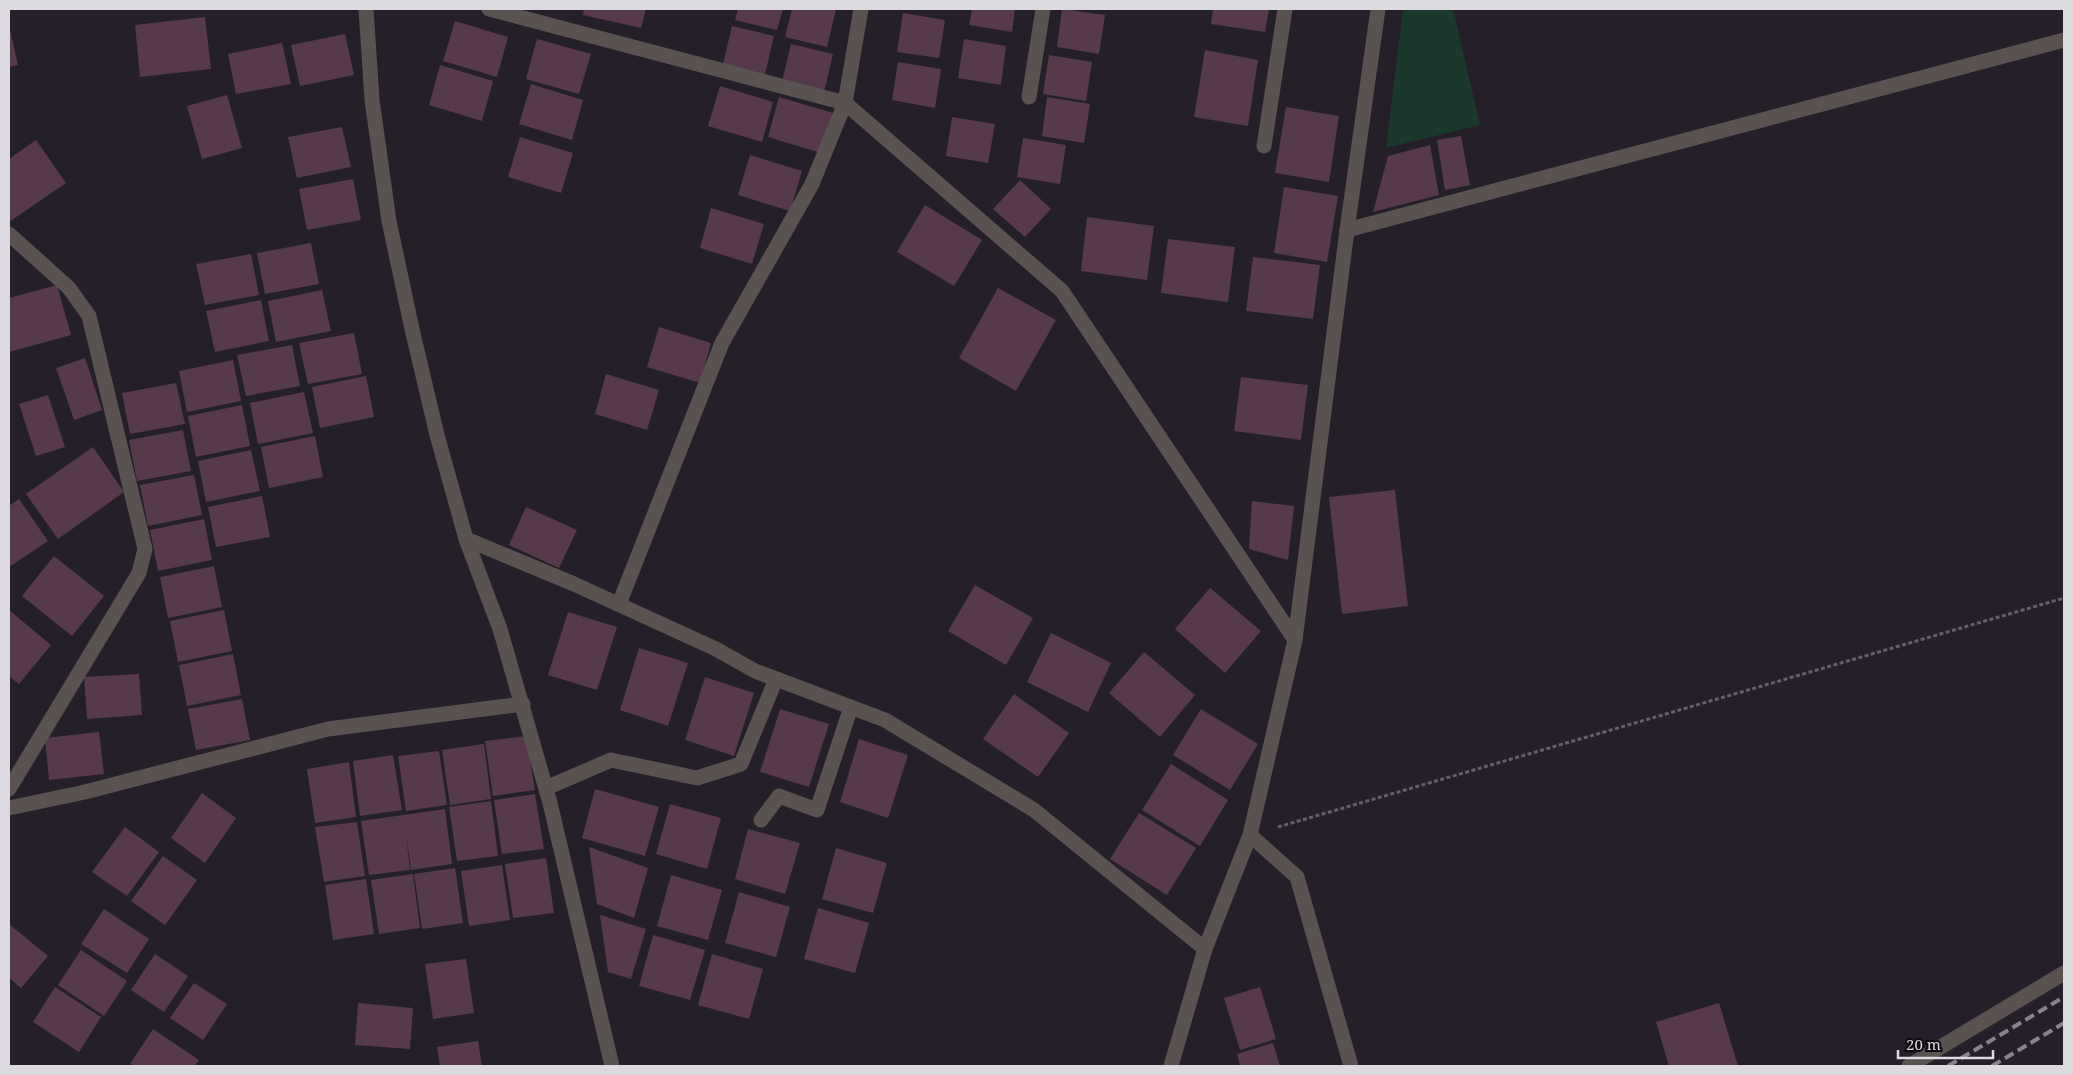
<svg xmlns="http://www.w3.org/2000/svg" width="2073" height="1075" font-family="'Noto Serif',serif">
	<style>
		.green { fill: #1a392c }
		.building { fill: #563a4b }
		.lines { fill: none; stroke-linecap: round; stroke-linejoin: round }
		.path { stroke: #655f69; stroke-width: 3; stroke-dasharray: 4 2.5; stroke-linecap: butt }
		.minor { stroke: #5a5251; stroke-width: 15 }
		.rail { stroke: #88838c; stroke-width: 4; stroke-dasharray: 10 5; stroke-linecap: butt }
	</style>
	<rect width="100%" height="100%" fill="#251f2a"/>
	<polygon class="green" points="1403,9 1453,9 1480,125 1386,148"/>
	<g class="building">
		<polygon points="584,9 646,9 641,28 583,15"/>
		<polygon points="738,9 783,9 777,30 735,20"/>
		<polygon points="792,9 836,9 827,47 785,37"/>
		<polygon points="972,9 1015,9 1012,32 969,25"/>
		<polygon points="1062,9 1105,15 1099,54 1057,47"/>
		<polygon points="1213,9 1269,9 1265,32 1211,24"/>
		<polygon points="903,13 945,20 939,58 897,52"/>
		<polygon points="205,17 211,69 140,77 135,25"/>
		<polygon points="455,21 508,37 497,77 443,61"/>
		<polygon points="9,25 18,65 9,67"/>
		<polygon points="732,26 774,36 765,74 723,64"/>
		<polygon points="345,34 354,75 300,86 291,45"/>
		<polygon points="537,39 591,54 579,94 526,79"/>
		<polygon points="964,39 1006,46 1001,85 958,78"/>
		<polygon points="282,43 291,84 236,94 228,54"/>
		<polygon points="791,44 833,54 824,92 782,82"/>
		<polygon points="1205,50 1258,60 1248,126 1194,117"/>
		<polygon points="1049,55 1092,62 1086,101 1043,94"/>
		<polygon points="898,62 941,69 935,108 892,100"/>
		<polygon points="440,65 493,81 482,121 429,105"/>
		<polygon points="531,84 583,100 572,140 519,124"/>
		<polygon points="720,86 773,102 762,142 708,126"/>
		<polygon points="227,95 242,148 202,159 187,106"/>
		<polygon points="779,97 833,113 821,153 768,137"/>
		<polygon points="1047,97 1090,104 1084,143 1042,136"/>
		<polygon points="1286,107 1339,116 1329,182 1275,173"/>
		<polygon points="952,117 995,124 988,163 946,156"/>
		<polygon points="342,127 351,167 297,178 288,137"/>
		<polygon points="1461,136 1470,185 1445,190 1437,140"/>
		<polygon points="520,137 573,153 561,193 508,177"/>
		<polygon points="1023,138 1066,145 1060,184 1017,177"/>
		<polygon points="36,140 66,183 9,222 9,159"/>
		<polygon points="1430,145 1439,195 1373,212 1388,156"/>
		<polygon points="750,155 802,171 790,211 738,195"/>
		<polygon points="353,179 361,220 307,230 299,189"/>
		<polygon points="1020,180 1051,209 1025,237 993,209"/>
		<polygon points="1284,187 1338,196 1327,262 1274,253"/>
		<polygon points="925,205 982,240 954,286 897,252"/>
		<polygon points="711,208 764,224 752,264 700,248"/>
		<polygon points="1087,217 1154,226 1147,280 1081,271"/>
		<polygon points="1168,239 1235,247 1228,302 1161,293"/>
		<polygon points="311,243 319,284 265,294 257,253"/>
		<polygon points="251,254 259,295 205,305 196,264"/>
		<polygon points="1253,257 1320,265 1313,319 1246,311"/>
		<polygon points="57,285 71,335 9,352 9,298"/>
		<polygon points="998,288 1056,320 1016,391 959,358"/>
		<polygon points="322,290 331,331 276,342 268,301"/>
		<polygon points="261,300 269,341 215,352 206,311"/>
		<polygon points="659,327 711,343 700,383 647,367"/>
		<polygon points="354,333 362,374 308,384 299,343"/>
		<polygon points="292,345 300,386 246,396 237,355"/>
		<polygon points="85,358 102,410 74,420 56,368"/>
		<polygon points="233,360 241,401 187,412 179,371"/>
		<polygon points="606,374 659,390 647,430 595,414"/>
		<polygon points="366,376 374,417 320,428 312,387"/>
		<polygon points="1241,377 1308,385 1301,440 1234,431"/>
		<polygon points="176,383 185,424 130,434 122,393"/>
		<polygon points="304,392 313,433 258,444 250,403"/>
		<polygon points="48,395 65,447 36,456 19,404"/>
		<polygon points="242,405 250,446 196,457 188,416"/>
		<polygon points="183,430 191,471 137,481 129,440"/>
		<polygon points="315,436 323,477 269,488 261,447"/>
		<polygon points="93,447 124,492 58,539 26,494"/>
		<polygon points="251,450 260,491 206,502 198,461"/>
		<polygon points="194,475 202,515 148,526 140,485"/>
		<polygon points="1395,490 1408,606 1342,614 1329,497"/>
		<polygon points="262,496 270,537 216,547 208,507"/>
		<polygon points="19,499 48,541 9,567 9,506"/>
		<polygon points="1252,501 1294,506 1288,560 1249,549"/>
		<polygon points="526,507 577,530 559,568 509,545"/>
		<polygon points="204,519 212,560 158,571 150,530"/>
		<polygon points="54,556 104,596 72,636 22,596"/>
		<polygon points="214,566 222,607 168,618 160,577"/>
		<polygon points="975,585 1033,618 1006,665 948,631"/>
		<polygon points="1210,588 1261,631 1225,673 1175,629"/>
		<polygon points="9,610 51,645 19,684 9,676"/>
		<polygon points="224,610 232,651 178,662 170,621"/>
		<polygon points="568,612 617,627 597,690 548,675"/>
		<polygon points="1051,633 1111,663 1088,712 1027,682"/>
		<polygon points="639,648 688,663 668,726 620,710"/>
		<polygon points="1144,652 1195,695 1160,737 1109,693"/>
		<polygon points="233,654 241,695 187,706 179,665"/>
		<polygon points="139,674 142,715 87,719 84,677"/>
		<polygon points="705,677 754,693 734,756 685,740"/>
		<polygon points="1014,694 1069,733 1038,777 983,739"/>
		<polygon points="242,699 250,740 196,750 188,709"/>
		<polygon points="780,709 829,724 809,787 760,772"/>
		<polygon points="1201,709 1258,744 1230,790 1173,755"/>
		<polygon points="99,732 104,774 49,780 45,738"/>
		<polygon points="526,736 535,790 493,796 485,741"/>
		<polygon points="859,739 908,755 888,818 840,802"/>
		<polygon points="484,744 491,799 450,805 442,750"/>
		<polygon points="439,751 447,805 406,811 398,756"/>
		<polygon points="393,755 402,810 360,816 353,761"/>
		<polygon points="349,762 356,817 315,823 307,769"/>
		<polygon points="1171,764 1228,800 1200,846 1142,810"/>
		<polygon points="595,789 659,807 645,856 582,838"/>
		<polygon points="202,793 236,818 205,863 171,838"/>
		<polygon points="535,794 544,849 502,854 494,800"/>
		<polygon points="491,801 498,856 457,861 449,807"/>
		<polygon points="670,804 721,818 707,869 656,854"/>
		<polygon points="445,809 452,864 411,870 406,834 410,870 369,875 361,821"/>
		<polygon points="1139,813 1196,848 1167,895 1110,859"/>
		<polygon points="357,822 365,876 324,882 315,827"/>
		<polygon points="125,827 159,852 127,896 92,872"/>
		<polygon points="748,829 800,843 785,894 735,879"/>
		<polygon points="589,847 648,868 634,918 597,904"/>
		<polygon points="836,848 887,863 873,913 822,899"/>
		<polygon points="163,856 197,880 165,925 131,901"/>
		<polygon points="546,858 554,913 513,918 505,864"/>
		<polygon points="502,865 510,920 469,926 461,871"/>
		<polygon points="455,868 463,923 422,929 414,874"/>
		<polygon points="413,874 420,928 379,934 371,880"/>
		<polygon points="671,875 722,890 708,940 657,926"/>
		<polygon points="366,879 374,934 333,940 325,885"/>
		<polygon points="739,892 790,907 776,957 725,943"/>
		<polygon points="818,908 869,923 855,973 804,959"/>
		<polygon points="104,909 149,939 127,973 81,944"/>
		<polygon points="600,915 646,929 631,979 608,972"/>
		<polygon points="9,924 48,956 21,988 9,978"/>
		<polygon points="653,935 705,950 690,1000 639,986"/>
		<polygon points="81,950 127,981 104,1016 58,985"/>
		<polygon points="155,954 188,976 164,1012 131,990"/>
		<polygon points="712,954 763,969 749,1019 698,1005"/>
		<polygon points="466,959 474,1013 433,1019 425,964"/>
		<polygon points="194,983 227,1004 203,1040 170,1018"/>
		<polygon points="55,987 101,1017 79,1052 33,1022"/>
		<polygon points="1260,987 1276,1039 1240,1050 1224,998"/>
		<polygon points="358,1003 413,1008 410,1049 355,1045"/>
		<polygon points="1719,1003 1738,1066 1669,1066 1656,1022"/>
		<polygon points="153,1029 199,1060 195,1066 134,1066 130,1064"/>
		<polygon points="478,1041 482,1066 440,1066 437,1047"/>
		<polygon points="1273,1043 1280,1066 1240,1066 1237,1054"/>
	</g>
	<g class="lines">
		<polyline class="path" points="1278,827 2064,598"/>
		<g class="minor">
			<polyline points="366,9 372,100 389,221 412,329 437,435 466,539 500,629 550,803 612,1066"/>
			<polyline points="489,9 845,103 1062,291 1295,640"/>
			<polyline points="1029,97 1043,9"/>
			<polyline points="1264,146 1285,9"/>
			<polyline points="1347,230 2064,40"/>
			<polyline points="9,234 69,288 89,316 145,549 139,573 9,789"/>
			<polyline points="466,539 574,584 716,649 755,671 885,720 1034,810 1205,949"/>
			<polyline points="619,604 722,343 812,184 845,103 861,9"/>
			<polyline points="546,788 611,760 697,778 741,764 776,679"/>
			<polyline points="9,808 85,792 328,729 523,704"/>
			<polyline points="761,820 779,796 817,810 851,707"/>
			<polyline points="1250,835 1297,877 1351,1066"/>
			<polyline points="1171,1066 1205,949 1250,835 1295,640 1347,230 1378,9"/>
			<polyline points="1909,1066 2064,973"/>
		</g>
		<g class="rail">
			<polyline points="1948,1066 2064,997"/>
			<polyline points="1992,1066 2064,1023"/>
		</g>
	</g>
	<rect width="2073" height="1075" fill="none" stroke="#ddd9e0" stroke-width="20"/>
	<path d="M1898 1050v8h95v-8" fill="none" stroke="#ddd9e0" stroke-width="2.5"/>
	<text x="1906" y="1050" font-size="15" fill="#ddd9e0" stroke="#0d0a0f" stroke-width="4" paint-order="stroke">20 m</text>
</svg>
